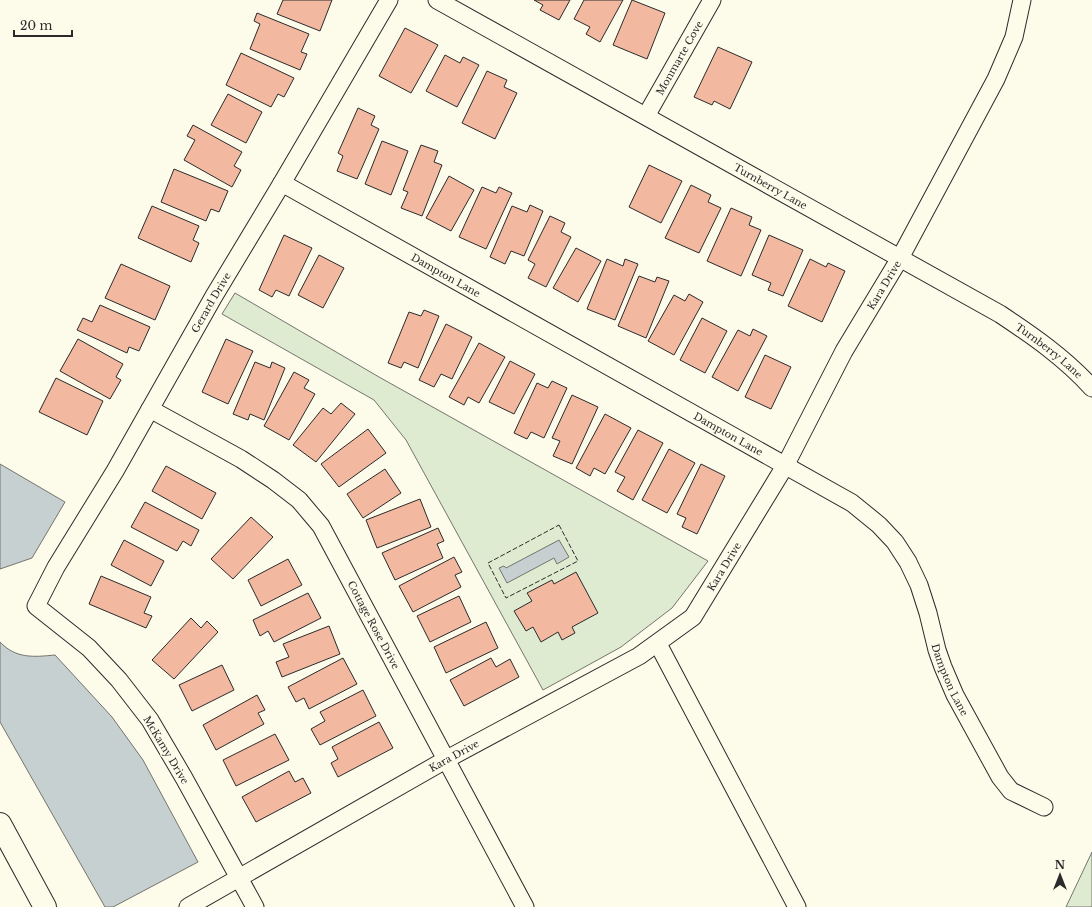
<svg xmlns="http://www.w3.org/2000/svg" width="1092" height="907" font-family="'Libre Baskerville',serif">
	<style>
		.green { fill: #deebd1; stroke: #74746e }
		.water { fill: #c7d0d0; stroke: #74746e }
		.building { fill: #f2b8a0; stroke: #2b2b2b }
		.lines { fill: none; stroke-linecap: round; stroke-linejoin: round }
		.street-casing { stroke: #2b2b2b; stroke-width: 19 }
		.secondary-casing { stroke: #2b2b2b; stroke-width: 24 }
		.street { stroke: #fdfbea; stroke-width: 17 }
		.secondary { stroke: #fdfbea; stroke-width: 22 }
		.fence { stroke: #2b2b2b; stroke-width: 1; stroke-dasharray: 5 2; stroke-linecap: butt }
		.labels { text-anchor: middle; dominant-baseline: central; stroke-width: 3; stroke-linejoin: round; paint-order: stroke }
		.street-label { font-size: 10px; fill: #2b2b2b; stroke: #fdfbea }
	</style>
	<rect width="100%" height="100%" fill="#fdfbea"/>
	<g class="green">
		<polygon points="235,293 379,377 708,561 672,608 621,647 543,690 406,440 374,400 222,314"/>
		<polygon points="1092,852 1092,907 1066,907"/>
	</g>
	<g class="water">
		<polygon points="0,464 65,502 32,558 0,569"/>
		<polygon points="559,540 569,557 557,564 554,558 507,583 499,568 504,566 506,568"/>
		<path d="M0,642C16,659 34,657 55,655L112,717L143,760L198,862L113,907H105L0,722Z"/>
	</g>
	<g class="building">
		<polygon points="283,0 332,0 320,31 277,14"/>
		<polygon points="534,0 570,0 559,20 540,10 543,5"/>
		<polygon points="584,0 623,0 600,42 586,34 590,27 574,19"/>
		<polygon points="632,0 665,13 647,59 613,45"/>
		<polygon points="257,13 309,34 301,52 307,54 300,70 250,49 260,24 254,21"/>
		<polygon points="405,28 438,45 411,93 379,76"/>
		<polygon points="718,47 752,62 730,109 714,101 712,105 694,97"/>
		<polygon points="241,53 294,78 284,97 278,94 271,107 226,85"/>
		<polygon points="445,55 460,63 463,57 479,65 457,107 426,91"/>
		<polygon points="487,71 507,80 504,87 517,93 495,139 462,123"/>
		<polygon points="228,94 262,112 246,143 211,125"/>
		<polygon points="358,108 375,116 371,125 379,129 357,179 337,171 343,156 338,153"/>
		<polygon points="193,125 242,152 234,166 241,170 232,187 184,160 195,140 187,136"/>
		<polygon points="382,141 408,151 391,195 365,184"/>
		<polygon points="421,145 438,151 434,162 442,165 422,216 401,208 408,192 403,190"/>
		<polygon points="649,165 682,181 661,223 629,207"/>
		<polygon points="174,169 228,191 219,212 211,209 206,221 161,202"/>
		<polygon points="449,176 474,190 451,231 426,218"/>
		<polygon points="691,185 711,195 708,202 721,208 699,253 665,238"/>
		<polygon points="482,187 496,193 499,187 512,193 486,249 459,237"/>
		<polygon points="530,205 543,211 524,256 511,251 505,264 490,257 512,206 527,212"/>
		<polygon points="152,206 199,226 193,240 199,243 191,262 138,238"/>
		<polygon points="731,208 752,217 749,225 761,230 741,276 707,261"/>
		<polygon points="550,216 565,223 561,232 571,237 546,287 528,278 535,264 528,260"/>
		<polygon points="284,235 312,248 289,296 276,290 272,297 259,290"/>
		<polygon points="769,235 803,250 783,296 768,290 771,283 752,275"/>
		<polygon points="576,248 601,261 578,302 553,288"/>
		<polygon points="319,255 344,268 323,308 298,295"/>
		<polygon points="607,259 623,266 625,259 638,264 615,320 587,309"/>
		<polygon points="810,259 826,267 828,263 845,271 822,322 788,306"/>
		<polygon points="121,264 170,286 155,320 105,298"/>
		<polygon points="639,276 655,282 657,277 669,281 646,338 618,326"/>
		<polygon points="689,294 703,302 674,355 648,341 674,295 685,301"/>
		<polygon points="100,305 150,327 139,351 129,347 127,353 77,330 83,318 92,322"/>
		<polygon points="424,310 439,316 418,368 404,362 401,368 388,363 409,312 421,316"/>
		<polygon points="702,318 727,331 705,373 680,360"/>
		<polygon points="446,324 472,337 452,379 441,374 434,387 419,380"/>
		<polygon points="753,329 767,336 738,391 712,377 738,330 750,336"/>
		<polygon points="78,339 123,364 116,377 121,380 110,399 60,371"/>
		<polygon points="226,339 253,351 228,404 202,392"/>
		<polygon points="479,343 505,357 479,403 468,397 464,405 449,397"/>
		<polygon points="765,355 791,367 771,409 745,397"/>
		<polygon points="510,361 535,374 514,414 489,402"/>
		<polygon points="255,362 270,368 272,362 285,368 264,420 250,414 248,420 233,414"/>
		<polygon points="294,372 309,380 304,388 315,394 289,440 264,426"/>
		<polygon points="56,378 103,401 87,435 39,412"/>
		<polygon points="552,381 567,388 544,438 531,432 527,439 514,433 537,383 548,388"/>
		<polygon points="572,395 598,407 572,464 553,456 560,441 552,438"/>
		<polygon points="341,403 355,414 316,462 293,445 323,408 331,414"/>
		<polygon points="605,414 631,428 605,474 594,468 590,476 576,468"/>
		<polygon points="368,429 386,453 339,487 321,464"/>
		<polygon points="638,430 663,443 633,500 617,491 625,477 615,472"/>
		<polygon points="669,449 695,463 667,513 642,500"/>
		<polygon points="701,464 725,476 697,534 682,527 686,518 677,514"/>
		<polygon points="166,466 216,493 202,519 152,491"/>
		<polygon points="385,469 401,493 363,518 347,494"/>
		<polygon points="420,499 431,527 377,548 366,520"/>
		<polygon points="145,502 199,530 191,546 183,541 177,551 131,527"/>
		<polygon points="251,517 273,537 233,579 211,559"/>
		<polygon points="438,528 444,541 437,544 443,558 395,580 382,553"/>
		<polygon points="124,540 164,561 151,586 111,565"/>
		<polygon points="454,557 462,572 455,575 461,587 413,612 399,586"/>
		<polygon points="288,559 302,585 261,606 248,580"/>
		<polygon points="576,572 598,613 572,627 575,633 562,640 558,632 541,642 533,627 526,631 514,611 532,601 527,593 552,580 554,584"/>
		<polygon points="101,576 151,597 144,613 152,616 146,628 89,604"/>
		<polygon points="308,593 321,618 274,642 268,631 260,636 253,620"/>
		<polygon points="459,596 471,622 430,642 417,616"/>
		<polygon points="191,618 201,628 207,621 218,632 174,679 152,660"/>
		<polygon points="486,622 498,648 446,673 434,647"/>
		<polygon points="329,626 340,654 282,677 276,662 289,657 283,644"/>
		<polygon points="343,658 357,684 309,709 304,698 296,702 288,687"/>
		<polygon points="491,658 496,667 510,659 519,677 464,706 450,680"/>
		<polygon points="222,665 234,690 192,711 179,685"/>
		<polygon points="363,690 376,716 320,745 311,729 325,721 320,712"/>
		<polygon points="257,695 265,710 258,713 264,724 216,750 203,725"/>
		<polygon points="379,722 393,748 338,777 331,763 338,759 332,747"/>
		<polygon points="275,734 289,760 236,786 223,760"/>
		<polygon points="289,771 295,782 303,778 311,793 256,822 242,797"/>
	</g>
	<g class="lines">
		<defs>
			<g id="street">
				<path id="s1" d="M437,0L1000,314C1033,336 1065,358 1092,388"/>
				<path id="s2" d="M646,116L712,0"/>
				<path id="s3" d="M282,183L852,503L879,525L895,542L908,562L919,585L928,613L937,650L943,667L955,695L1000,777L1011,791L1044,807"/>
				<path id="s4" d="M150,409L241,459L273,480L299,500L321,526L525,907"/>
				<polyline points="658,644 797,907"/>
				<path id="s5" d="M188,907L447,759L639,656L693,617L785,466L844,351L900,258L996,79L1014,37L1022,0"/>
				<path id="s6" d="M255,907L184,778L150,720L119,680L89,648L36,606L56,567L115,471L214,296L282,183L389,0"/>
			</g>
			<polyline id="secondary" points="0,824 45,907"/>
		</defs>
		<use href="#street" class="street-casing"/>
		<use href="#secondary" class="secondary-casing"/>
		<use href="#street" class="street"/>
		<use href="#secondary" class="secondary"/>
		<polygon class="fence" points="559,525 578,561 506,598 488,563"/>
	</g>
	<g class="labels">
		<g class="street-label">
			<text stroke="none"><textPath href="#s2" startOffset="67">Monmarte Cove</textPath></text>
			<text stroke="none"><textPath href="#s1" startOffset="382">Turnberry Lane</textPath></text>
			<text stroke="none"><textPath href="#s3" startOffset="188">Dampton Lane</textPath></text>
			<text stroke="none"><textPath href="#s5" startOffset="966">Kara Drive</textPath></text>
			<text stroke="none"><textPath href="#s6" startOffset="727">Gerard Drive</textPath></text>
			<text stroke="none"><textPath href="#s1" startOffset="706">Turnberry Lane</textPath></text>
			<text stroke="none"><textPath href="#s3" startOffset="512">Dampton Lane</textPath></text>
			<text stroke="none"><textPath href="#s5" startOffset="642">Kara Drive</textPath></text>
			<text stroke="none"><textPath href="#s4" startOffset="321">Cottage Rose Drive</textPath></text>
			<text stroke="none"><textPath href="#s3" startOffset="861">Dampton Lane</textPath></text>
			<text transform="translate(166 750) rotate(59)">McKamy Drive</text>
			<text stroke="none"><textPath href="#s5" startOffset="306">Kara Drive</textPath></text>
		</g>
	</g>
	<g transform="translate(1060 875)" stroke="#fdfbea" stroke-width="3" paint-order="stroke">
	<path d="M0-3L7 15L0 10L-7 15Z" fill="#2b2b2b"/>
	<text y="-6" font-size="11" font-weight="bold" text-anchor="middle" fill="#2b2b2b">N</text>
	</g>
	<path d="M14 30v6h58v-6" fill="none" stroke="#2b2b2b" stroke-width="2"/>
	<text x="20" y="30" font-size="12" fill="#2b2b2b" stroke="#fdfbea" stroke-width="3" paint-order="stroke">20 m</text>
</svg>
